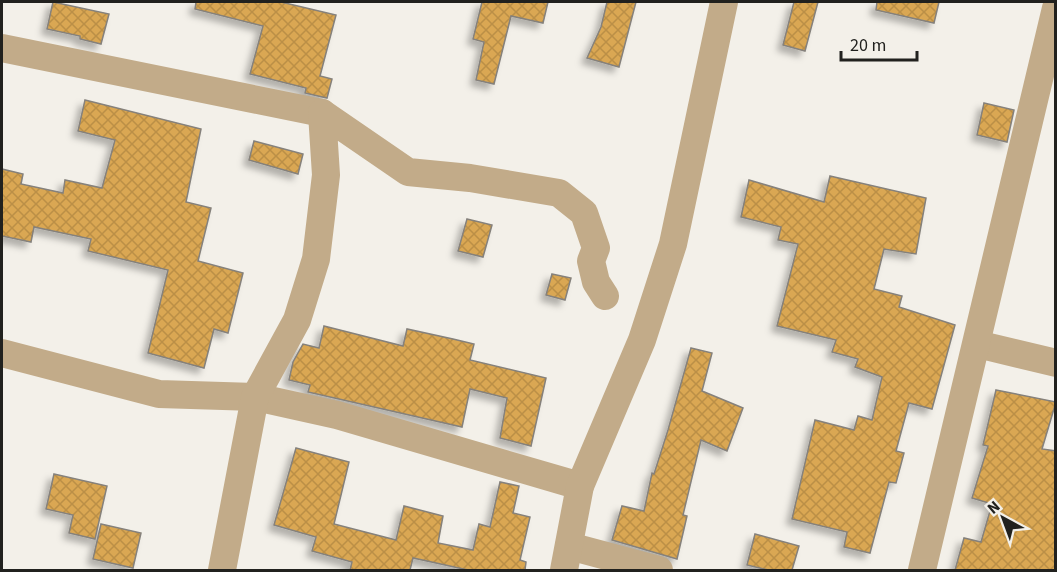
<svg xmlns="http://www.w3.org/2000/svg" width="1057" height="572" font-family="'Source Sans 3',sans-serif">
	<style>
		.building { fill: url(#building-cross-hatch); stroke: #85817b; stroke-width: 1.5; filter: url(#shadow) }
		.lines { fill: none; stroke-linecap: round; stroke-linejoin: round }
		.minor { stroke: #c2ab89; stroke-width: 28 }
	</style>
	<defs>
		<pattern id="building-cross-hatch" width="8" height="8" patternUnits="userSpaceOnUse" patternTransform="scale(1.5)"><rect width="8" height="8" fill="#daa752"/><path d="M0 0l8 8M0 8l8-8" fill="none" stroke="#bb8f47"/></pattern>
		<filter id="shadow"><feDropShadow dx="-5.5" dy="5.5" stdDeviation="3" flood-color="#0004"/></filter>
	</defs>
	<rect width="100%" height="100%" fill="#f3f0e9"/>
	<g class="building">
		<polygon points="53,2 109,14 101,44 80,39 80,36 47,29"/>
		<polygon points="196,2 281,2 336,15 320,76 332,79 327,98 305,93 306,88 250,74 263,26 195,9"/>
		<polygon points="482,2 548,2 543,23 511,16 494,84 476,80 484,42 473,39"/>
		<polygon points="607,2 636,2 619,67 587,58 601,27"/>
		<polygon points="794,2 818,2 805,51 783,45"/>
		<polygon points="877,2 939,2 934,23 876,10"/>
		<polygon points="85,100 201,129 186,202 211,208 198,261 243,273 228,333 214,329 204,368 148,353 168,270 88,251 91,239 34,227 31,242 2,236 2,169 23,174 21,184 63,193 65,180 102,188 115,140 78,131"/>
		<polygon points="984,103 1014,110 1007,142 977,135"/>
		<polygon points="254,141 303,154 298,174 249,160"/>
		<polygon points="830,176 926,198 916,254 884,249 874,289 902,296 899,307 955,325 932,409 909,403 896,451 904,453 896,483 889,482 870,553 844,547 847,532 792,519 815,420 854,430 858,416 872,420 882,377 855,367 858,359 832,352 836,340 777,326 798,244 778,240 781,227 741,217 749,180 824,202"/>
		<polygon points="467,219 492,225 483,257 458,251"/>
		<polygon points="552,274 571,278 565,300 546,295"/>
		<polygon points="324,326 403,346 407,329 453,339 474,344 470,360 546,378 531,446 500,438 507,398 470,389 462,427 308,392 310,385 289,380 293,362 303,344 319,348"/>
		<polygon points="691,348 712,353 702,391 743,408 727,451 701,440 683,515 687,516 677,559 612,540 622,506 644,511 652,473 654,474 668,430"/>
		<polygon points="996,390 1056,402 1042,449 1056,451 1056,570 955,570 964,538 981,542 992,504 972,498 988,446 983,445"/>
		<polygon points="296,448 349,462 334,524 396,540 404,506 443,516 438,543 473,550 479,524 490,527 500,482 519,486 513,513 530,517 520,560 526,562 525,570 468,570 413,558 410,570 350,570 352,562 312,551 316,537 274,525"/>
		<polygon points="54,474 107,486 95,539 69,533 73,515 46,509"/>
		<polygon points="101,524 141,533 133,568 93,559"/>
		<polygon points="755,534 799,546 792,570 768,570 747,565"/>
	</g>
	<g class="lines">
		<g class="minor">
			<polyline points="2,48 322,113"/>
			<polyline points="977,344 1056,363"/>
			<polyline points="2,353 159,394 255,397 337,415 580,486"/>
			<polyline points="569,546 659,570"/>
			<polyline points="222,570 255,397 297,320 316,259 326,175 322,113 408,172 470,178 559,193 584,213 596,248 591,261 596,282 605,296"/>
			<polyline points="564,570 580,486 642,340 673,244 724,2"/>
			<polyline points="922,570 1056,8"/>
		</g>
	</g>
	<rect width="1057" height="572" fill="none" stroke="#21211e" stroke-width="6"/>
	<g transform="translate(1003 518) rotate(319)" stroke="#f3f0e9" stroke-width="4.5" paint-order="stroke">
	<path d="M0-4.5L10 22L0 15L-10 22Z" fill="#21211e"/>
	<text y="-9" font-size="16" font-weight="bold" text-anchor="middle" fill="#21211e">N</text>
	</g>
	<path d="M841 51v9h76v-9" fill="none" stroke="#21211e" stroke-width="3"/>
	<text x="850" y="51" font-size="18" fill="#21211e" stroke="#f3f0e9" stroke-width="4.5" paint-order="stroke">20 m</text>
</svg>
